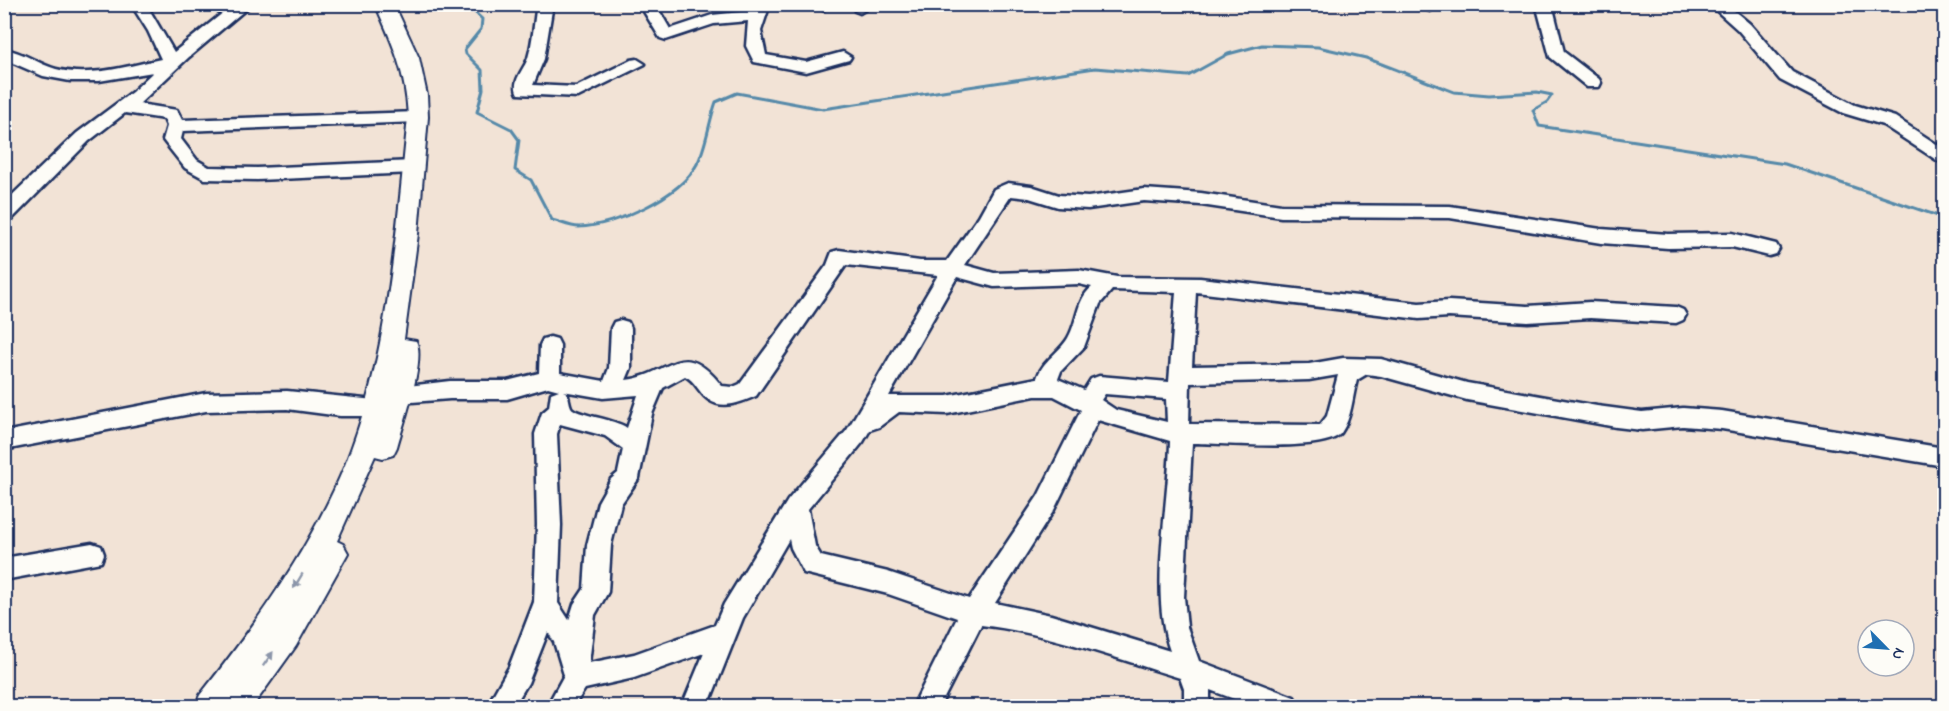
<svg xmlns="http://www.w3.org/2000/svg" width="1949" height="711" font-family="'Indie Flower',sans-serif">
	<style>
		.lines { fill: none; stroke-linecap: round; stroke-linejoin: round }
		.stream { stroke: #5589a9; stroke-width: 3 }
		.minor-casing { stroke: #1b2f5e; stroke-width: 5 }
		.major-casing { stroke: #1b2f5e; stroke-width: 4 }
		.minor { fill: #fdfcf7; fill-rule: evenodd }
		.major { fill: #fdfcf7; fill-rule: evenodd }
		.oneway { fill: #8c96aa }
	</style>
	<rect width="100%" height="100%" fill="#f2e3d6"/>
	<filter id="ink" filterUnits="userSpaceOnUse"><feTurbulence type="fractalNoise" baseFrequency=".0167" numOctaves="2"/><feDisplacementMap in="SourceGraphic" scale="12" xChannelSelector="R" yChannelSelector="G"/><feConvolveMatrix kernelMatrix="1 2 1 2 8 2 1 2 1" color-interpolation-filters="sRGB"/></filter>
	<g filter="url(#ink)">
		<g class="lines">
			<path class="stream" d="M466,4L482,19L481,29L465,49L466,54L482,70L483,89L477,112L511,129L519,140L515,170L531,180L552,220C560,222 571,227 579,227C615,226 680,197 697,164C706,148 709,121 716,102L737,93L823,109L1095,68L1188,76L1228,54L1262,45L1318,47L1366,58L1454,92L1489,95L1537,92L1552,95L1547,102L1533,110L1539,126L1785,164L1944,218"/>
			<defs>
				<g id="minor">
					<path d="M131,4H146L174,52L234,4H252L189,57L139,104L177,110L182,120L418,112L427,117L418,122L183,131L181,139L197,160L209,167L257,168L413,161L422,167L413,173L257,180L205,179L185,168L166,144L163,140L167,126L164,119L125,113L89,141L11,220L4,221V203L77,133L132,92L153,72L99,81H70L43,76L4,59V49C24,52 38,64 56,69C90,78 129,66 161,59L148,31Z"/>
					<path d="M537,4H553L544,59L533,85L576,87L631,60L637,59L645,64L578,97L518,94C511,81 524,70 528,58C533,41 534,22 537,4Z"/>
					<polygon points="644,4 660,4 659,10 670,29 712,15 751,11 755,4 770,4 761,31 766,55 806,62 843,52 851,57 849,60 806,72 754,62 746,46 748,21 714,24 666,40 660,38 643,10"/>
					<polygon points="815,4 831,4 831,5 823,10"/>
					<polygon points="851,4 866,4 868,8 860,13 855,11"/>
					<polygon points="1422,4 1438,4 1438,6 1430,11 1425,9"/>
					<polygon points="1536,4 1552,4 1564,52 1599,79 1601,83 1599,87 1587,87 1550,57"/>
					<polygon points="1709,4 1726,4 1750,24 1792,72 1855,105 1895,117 1944,149 1944,163 1938,161 1883,125 1843,113 1780,80 1738,30"/>
					<path d="M1008,183L1031,186L1059,195L1088,197L1144,189L1201,193L1281,205L1450,206L1601,229L1668,234L1732,233L1776,244L1779,249L1776,254L1769,256L1732,247L1668,248L1601,243L1450,218L1281,217L1201,205L1144,201L1088,209L1058,207L1029,198L1011,196L965,265L994,273L1079,270L1117,277L1200,278L1419,303L1449,301L1528,306L1590,302L1676,307L1683,310L1686,315L1683,320L1676,323L1590,318L1528,322L1449,317L1419,319L1196,292L1192,366L1309,364L1343,358L1381,359L1467,383L1597,406L1642,412L1683,408L1722,411L1944,448V466L1722,429L1683,426L1642,430L1616,427L1467,400L1381,376L1367,374L1357,380C1352,398 1352,417 1341,433C1326,453 1220,443 1192,443L1184,597L1187,627L1199,661L1294,697L1298,706H1253L1210,690V706H1184V689L1180,678C1115,658 1049,633 981,625L940,706H913L957,618L888,594L804,573L791,548L789,539L743,618L708,706H682L704,653L634,678L585,689L574,706H547L564,675L554,642L548,632L528,683L514,706H487L509,667L534,602L537,525L535,434L542,413L549,407L551,393L559,390L548,387L507,399H450L399,403L391,400L388,394L391,388L450,381H507L539,373L540,345L543,339L550,337L557,339L560,345V373L604,381L609,368L611,328L614,322L621,320L628,322L631,328V368L626,380C672,375 681,335 722,386L733,387L740,384L827,265L832,252L839,250L920,261H947L979,216L994,189ZM846,265L938,275L847,430L788,500L724,604L715,625L634,654L589,663L595,615L608,592L611,545L621,504L639,478L652,414L663,388L685,376C696,381 699,394 709,400C723,410 742,402 756,396ZM957,277L994,287L1079,284L1092,287C1076,300 1078,321 1068,338C1059,353 1043,360 1037,378L947,396H889ZM1112,290L1176,292L1169,382L1099,376L1091,379L1084,390L1058,379L1061,371L1084,347L1100,304ZM1338,375L1327,416L1320,425L1189,424L1190,383L1309,380ZM563,391L603,398L638,395L627,428C616,419 575,415 571,407C569,403 569,397 567,393ZM1105,394L1166,399L1167,422L1116,410L1101,400ZM1035,396H1054L1081,410L1038,496L969,599L888,572L821,556L815,546L808,509L863,442L870,430L879,427L899,412L947,414ZM1098,420L1170,441C1169,505 1149,592 1170,651L1051,615L995,603L1054,510ZM560,424L605,436L623,449L618,473L611,479L598,502L587,545L584,589L574,604L569,620L558,603L561,525L557,434Z"/>
					<polygon points="287,391 384,401 387,407 384,413 376,416 340,416 287,409 206,411 4,450 4,432 206,393"/>
					<polygon points="92,543 101,546 104,554 101,562 4,580 4,558"/>
				</g>
				<path id="major" d="M375,4H394L419,58L427,95L428,117L418,234L404,339L416,341C426,359 403,425 397,447L393,455L383,458L375,456L337,541L343,544L348,553L296,646L253,706H195L200,695C256,624 310,549 345,465C389,356 396,232 408,117C406,73 393,44 375,4Z"/>
			</defs>
			<use href="#minor" class="minor-casing"/>
			<use href="#major" class="major-casing"/>
			<use href="#minor" class="minor"/>
			<use href="#major" class="major"/>
		</g>
		<defs><path id="oneway-solid" d="M-6-.8H1V-3.2L6.5 0L1 3.2V.8H-6Z" transform="scale(1.5)"/></defs>
		<g class="oneway">
			<use href="#oneway-solid" transform="translate(298 581) rotate(121)"/>
			<use href="#oneway-solid" transform="translate(268 659) rotate(-55)"/>
		</g>
	</g>
	<rect width="1949" height="711" fill="none" stroke="#fdfcf7" stroke-width="24"/>
	<rect x="12" y="12" width="1925" height="687" fill="none" stroke="#1b2f5e" stroke-width="2" filter="url(#ink)"/>
	<g transform="translate(1886 648) rotate(115)"><circle r="28" fill="#fdfcf7" stroke="#a3aaba" stroke-width="1.5"/>
	<path d="M0-4.5L10 22L0 15L-10 22Z" fill="#1f6fb2"/>
	<text y="-9" font-size="16" font-weight="bold" text-anchor="middle" fill="#1b2f5e">N</text>
	</g>
</svg>
